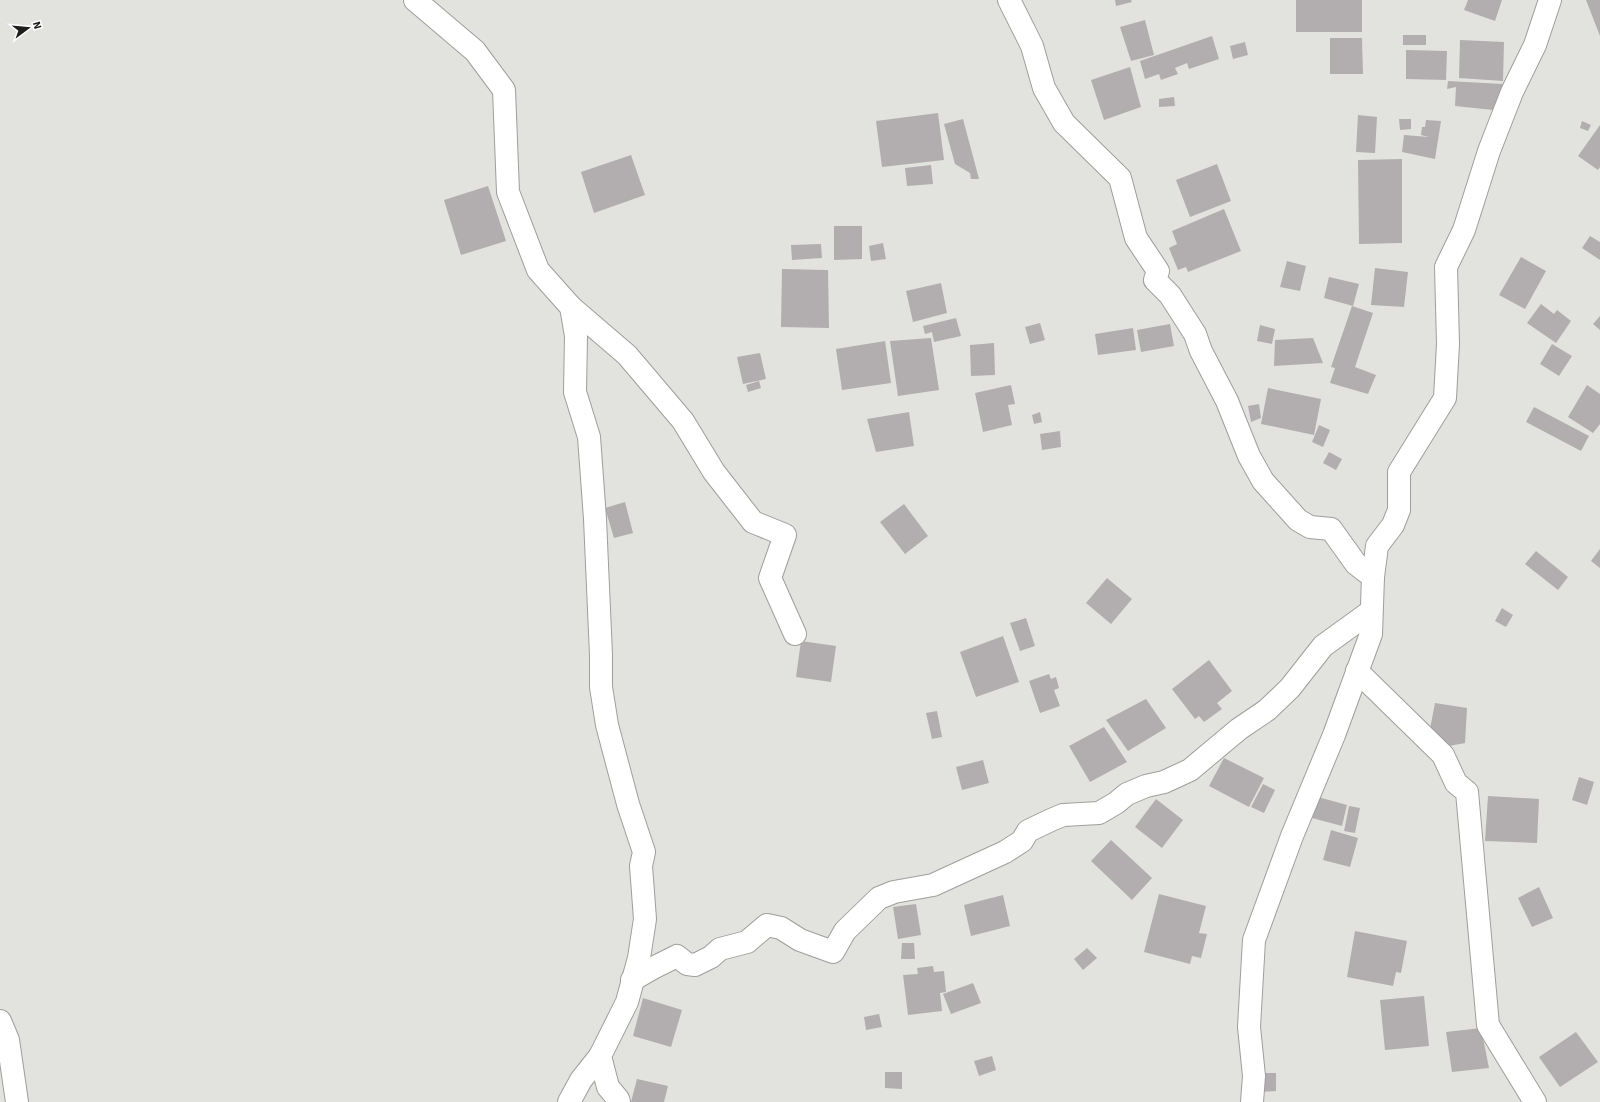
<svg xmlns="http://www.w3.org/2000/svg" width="1600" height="1102" font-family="'Source Sans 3',sans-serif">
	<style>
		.building { fill: #b2aeaf }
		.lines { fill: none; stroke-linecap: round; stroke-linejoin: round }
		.minor-casing { stroke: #9e9f9c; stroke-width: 24 }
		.minor { stroke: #fff; stroke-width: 22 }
	</style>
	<rect width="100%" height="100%" fill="#e2e3df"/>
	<g class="building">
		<polygon points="1115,0 1131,0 1132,2 1116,6"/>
		<rect x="1296" y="0" width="66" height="32"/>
		<polygon points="1468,0 1502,0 1495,21 1464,10"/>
		<polygon points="1586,0 1600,0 1600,36"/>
		<polygon points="1145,20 1154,55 1131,61 1120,27"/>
		<rect x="1403" y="35" width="23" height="10"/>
		<polygon points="1212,36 1219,59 1189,69 1187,63 1175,68 1178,74 1161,80 1159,74 1145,79 1140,61"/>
		<polygon points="1330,38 1362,38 1363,74 1330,74"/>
		<polygon points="1460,40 1504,42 1503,81 1459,78"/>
		<polygon points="1245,42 1248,55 1233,59 1230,46"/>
		<polygon points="1406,50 1447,51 1446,80 1406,79"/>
		<polygon points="1130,67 1141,107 1104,120 1091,80"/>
		<polygon points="1448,81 1503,84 1493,110 1455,106 1456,87 1447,89"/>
		<polygon points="1174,97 1175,106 1159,107 1159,99"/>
		<polygon points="938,113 944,160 882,167 876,121"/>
		<polygon points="1358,115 1377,117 1375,153 1356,152"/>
		<polygon points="963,119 979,179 971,179 970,173 955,164 944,124"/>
		<polygon points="1399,119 1411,119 1411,129 1400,130"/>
		<polygon points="1426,120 1441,121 1435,159 1402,152 1404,135 1429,137 1421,135 1422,127 1425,127"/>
		<polygon points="1582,121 1591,125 1588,131 1580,128"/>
		<polygon points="1600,125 1600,167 1598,170 1578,156"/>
		<polygon points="631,155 645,195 594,213 581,172"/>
		<polygon points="1402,159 1402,243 1359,244 1358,160"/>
		<polygon points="1217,164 1231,201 1190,217 1176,180"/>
		<polygon points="931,165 933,184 907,186 905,168"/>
		<polygon points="488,186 506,241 461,255 444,200"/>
		<polygon points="1224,209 1241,251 1188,272 1186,267 1178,270 1169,248 1177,244 1172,231"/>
		<polygon points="834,226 862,226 862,259 834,260"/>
		<polygon points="1590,236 1600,242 1600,260 1582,248"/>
		<polygon points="883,243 886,259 871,261 869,246"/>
		<polygon points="821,244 822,258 792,260 791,245"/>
		<polygon points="1521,257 1546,271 1525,309 1499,295"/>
		<polygon points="1287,261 1306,266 1300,291 1280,287"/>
		<polygon points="1375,268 1408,272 1404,307 1371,305"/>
		<polygon points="782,269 828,270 829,328 781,327"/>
		<polygon points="1329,277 1359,284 1353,306 1324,298"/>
		<polygon points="941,283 947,313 913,322 906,291"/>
		<polygon points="1541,304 1554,314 1557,310 1571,321 1556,343 1527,323"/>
		<polygon points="1352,306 1373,313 1355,367 1376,375 1368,394 1330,383 1335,368 1331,367"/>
		<polygon points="1600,316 1600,330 1593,324"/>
		<polygon points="956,318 961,336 934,342 932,332 925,334 923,326"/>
		<polygon points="1040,323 1045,340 1030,344 1025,327"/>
		<polygon points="1170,324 1174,346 1141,352 1137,330"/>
		<polygon points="1260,325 1275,329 1272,344 1257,341"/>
		<polygon points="1133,328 1136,350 1098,355 1095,334"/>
		<polygon points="931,338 939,390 898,396 890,341"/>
		<polygon points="1313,338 1323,363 1274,366 1275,340"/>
		<polygon points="885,341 891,383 842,390 836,349"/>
		<polygon points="994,343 995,375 971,376 970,345"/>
		<polygon points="1552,344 1572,356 1559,376 1540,364"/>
		<polygon points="760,353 766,379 743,384 737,357"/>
		<polygon points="759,381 761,388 748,392 746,385"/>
		<polygon points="1011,385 1015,404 1008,405 1012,425 983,432 975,393"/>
		<polygon points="1587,385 1600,394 1600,424 1593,433 1568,417"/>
		<polygon points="1268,388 1321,399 1314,435 1261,424"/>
		<polygon points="1259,404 1261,418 1251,422 1248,406"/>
		<polygon points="1534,407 1589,436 1581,451 1526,422"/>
		<polygon points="909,412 914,446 876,452 867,419"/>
		<polygon points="1040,412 1042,422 1034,424 1032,415"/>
		<polygon points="1319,425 1330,430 1323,447 1312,442"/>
		<polygon points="1060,431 1061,447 1042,450 1040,434"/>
		<polygon points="1329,452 1342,459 1336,470 1323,463"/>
		<polygon points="625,502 633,533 614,538 605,508"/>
		<polygon points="904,504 928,536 905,554 880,522"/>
		<polygon points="1600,549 1600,568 1591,561"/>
		<polygon points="1536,551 1568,577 1558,590 1525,564"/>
		<polygon points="1107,578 1132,599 1111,624 1086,603"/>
		<polygon points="1502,608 1513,615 1506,627 1495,621"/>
		<polygon points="1026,618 1035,646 1020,651 1010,623"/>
		<polygon points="1003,636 1019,682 976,697 960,652"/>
		<polygon points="801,641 836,646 831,682 796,677"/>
		<polygon points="1209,660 1232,691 1217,703 1222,709 1204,722 1199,716 1195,719 1172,689"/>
		<polygon points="1049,674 1051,679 1056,677 1059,688 1054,690 1060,706 1040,713 1029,681"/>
		<polygon points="1146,699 1166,728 1128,751 1106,720"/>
		<polygon points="1435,703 1467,708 1465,743 1449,746 1430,729"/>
		<polygon points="937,711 942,737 932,739 926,713"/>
		<polygon points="1104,727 1127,762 1090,782 1069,746"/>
		<polygon points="1224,758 1264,778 1249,807 1209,786"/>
		<polygon points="983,760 989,783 962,790 956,767"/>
		<polygon points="1579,777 1594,782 1587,805 1572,800"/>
		<polygon points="1263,784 1275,790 1264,813 1251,807"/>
		<polygon points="1488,796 1539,799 1537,843 1485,841"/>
		<polygon points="1318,797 1347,805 1342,826 1312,818"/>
		<polygon points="1156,799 1183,820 1162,848 1135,827"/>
		<polygon points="1349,806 1360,808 1355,833 1344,831"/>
		<polygon points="1331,830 1358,838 1350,867 1323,860"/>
		<polygon points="1111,840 1152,878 1132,900 1091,861"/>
		<polygon points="1539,887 1553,918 1532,927 1518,898"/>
		<polygon points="1159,894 1206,906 1199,933 1207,934 1201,958 1192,956 1190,964 1144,952"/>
		<polygon points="1003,895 1010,926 971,936 964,905"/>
		<polygon points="916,904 921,935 898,939 893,907"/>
		<polygon points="1355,931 1407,941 1401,973 1396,972 1393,986 1347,977"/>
		<polygon points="902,943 914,943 915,959 901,959"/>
		<polygon points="1087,948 1097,958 1083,970 1074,959"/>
		<polygon points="933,966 934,972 944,971 946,992 940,993 942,1011 908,1015 903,975 918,974 917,968"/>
		<polygon points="973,983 981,1003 951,1014 943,994"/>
		<polygon points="1424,996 1429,1046 1385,1050 1380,1000"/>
		<polygon points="643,998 682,1010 671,1047 633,1036"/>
		<polygon points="879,1014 882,1027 866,1030 864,1017"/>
		<polygon points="1481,1028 1489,1068 1452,1072 1446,1032"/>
		<polygon points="1576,1032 1598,1062 1560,1087 1539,1057"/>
		<polygon points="992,1056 996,1070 979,1076 974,1061"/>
		<polygon points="885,1072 902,1072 902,1089 885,1088"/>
		<polygon points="1260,1073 1276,1073 1276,1091 1260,1092"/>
		<polygon points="637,1079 668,1086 664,1102 631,1102"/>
	</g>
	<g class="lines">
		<defs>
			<g id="minor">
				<polyline points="415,0 475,51 504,90 508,192 538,270 571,307 576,336 575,392 589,437 595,519 601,655 601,687 607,725 628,804 644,852 641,866 645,919 639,958 627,1002 600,1056 608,1087 618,1099 619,1102"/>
				<polyline points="1009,0 1032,46 1044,88 1064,123 1120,178 1136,238 1158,271 1155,280 1170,295 1195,334 1201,351 1227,401 1249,456 1263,481 1298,520 1310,527 1331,529 1356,564 1373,577"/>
				<polyline points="571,307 627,355 683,421 714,472 753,522 785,535 770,578 795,634"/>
				<polyline points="1357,671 1443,755 1456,783 1467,792 1488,1025 1535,1102"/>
				<polyline points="632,980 653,968 677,956 687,964 695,965 711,957 720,949 747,942 767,925 781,928 800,940 833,952 845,931 879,898 894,892 933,885 1005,852 1022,841 1028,831 1051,820 1063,815 1099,813 1116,803 1127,794 1146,786 1164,782 1190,770 1239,729 1267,710 1290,688 1323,646 1370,612"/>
				<polyline points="0,1021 8,1040 17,1102"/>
				<polyline points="569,1102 581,1080 600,1056"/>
				<polyline points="1252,1102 1254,1076 1249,1027 1254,940 1292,836 1334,735 1371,634 1373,577 1377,546 1393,525 1399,510 1399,472 1445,398 1448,344 1446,267 1464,230 1489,151 1512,92 1535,45 1550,0"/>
			</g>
		</defs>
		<use href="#minor" class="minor-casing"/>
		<use href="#minor" class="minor"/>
	</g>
	<g transform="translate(28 28) rotate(74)" stroke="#ffffff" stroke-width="3" paint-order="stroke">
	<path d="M0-3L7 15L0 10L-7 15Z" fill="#1d1d1c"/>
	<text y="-6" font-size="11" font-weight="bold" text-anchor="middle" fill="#1d1d1c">N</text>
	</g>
</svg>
